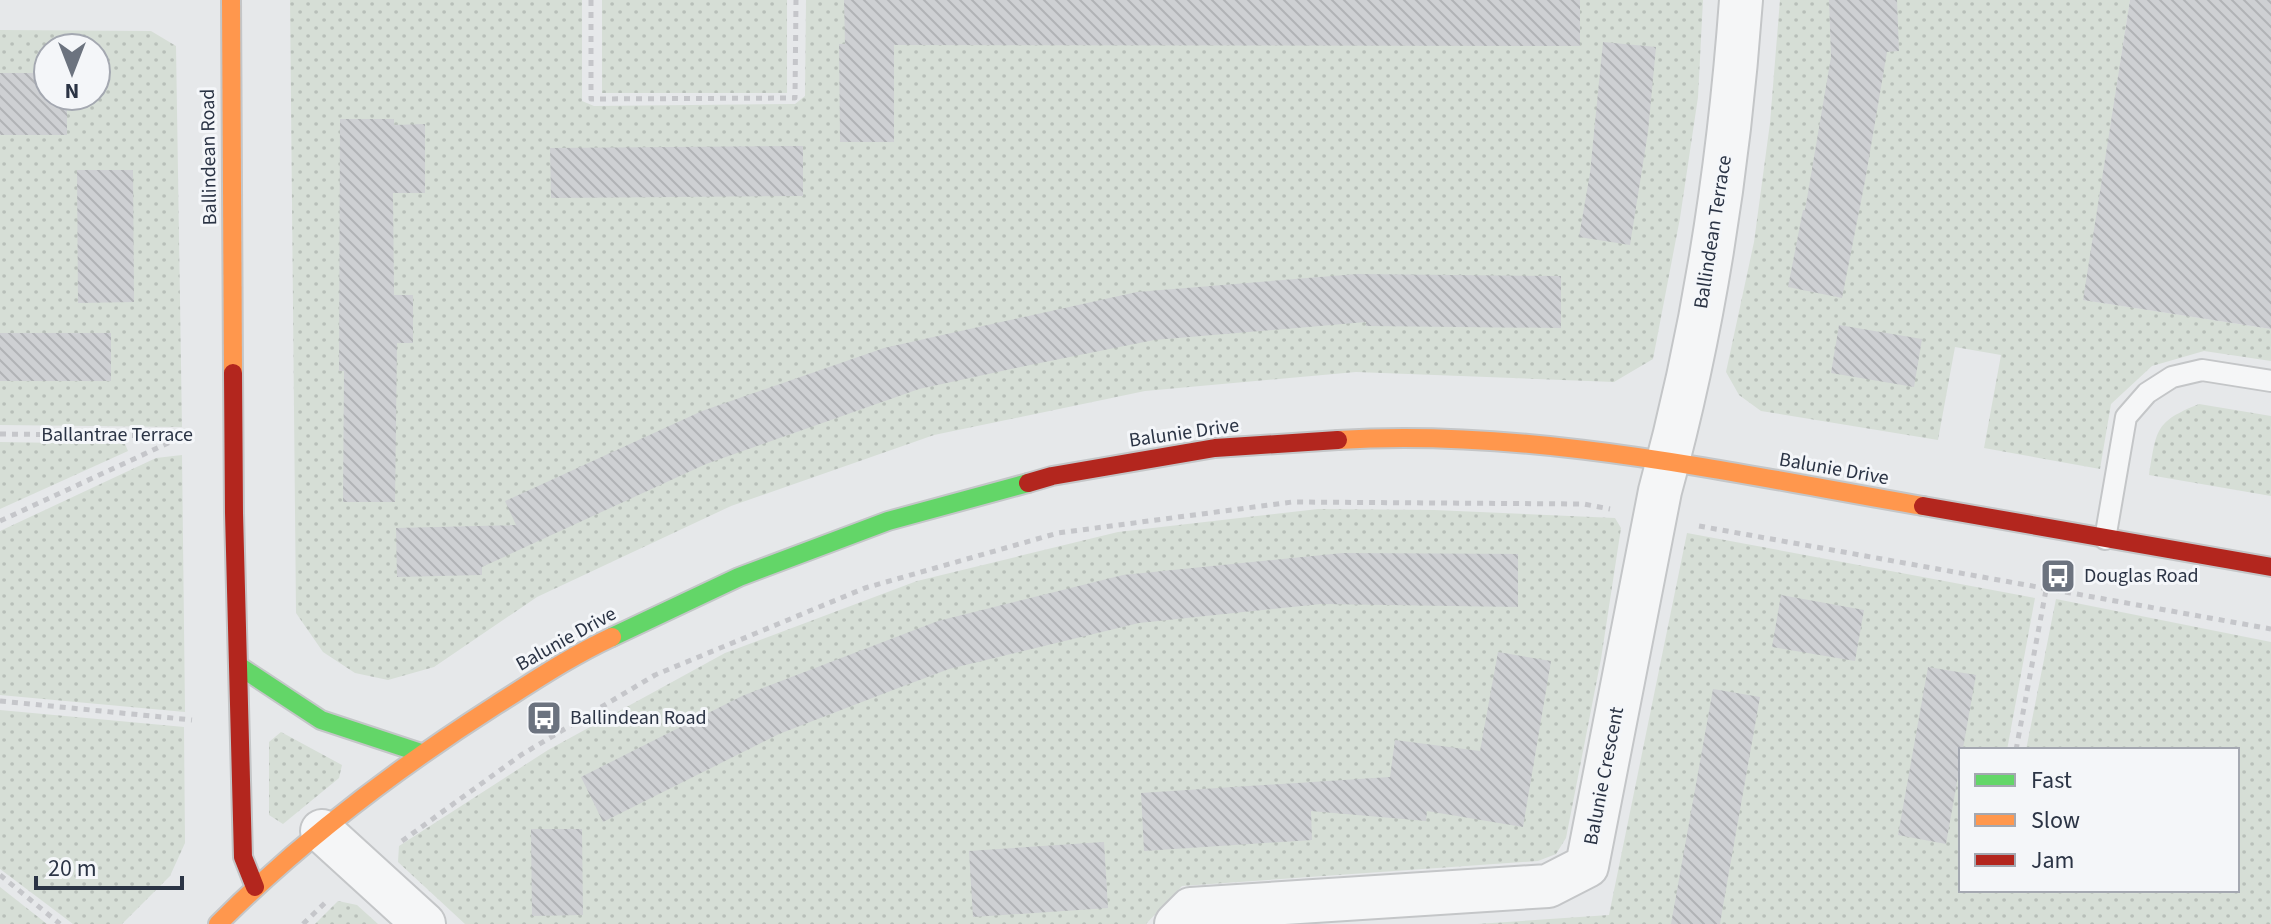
<svg xmlns="http://www.w3.org/2000/svg" width="2271" height="924" font-family="'Source Sans 3',sans-serif">
	<style>
		.green { fill: url(#green-dots); fill-rule: evenodd }
		.building { fill: url(#building-back-hatch) }
		.lines { fill: none; stroke-linecap: round; stroke-linejoin: round }
		.lane-casing { stroke: #c4c6c8; stroke-width: 24 }
		.street-casing { stroke: #c4c6c8; stroke-width: 46 }
		.fast-casing { stroke: #c4c6c8; stroke-width: 22 }
		.slow-casing { stroke: #c4c6c8; stroke-width: 22 }
		.jam-casing { stroke: #c4c6c8; stroke-width: 22 }
		.path { stroke: #c5c6ca; stroke-width: 5; stroke-dasharray: 6 6; stroke-linecap: butt }
		.lane { stroke: #f5f6f7; stroke-width: 20 }
		.street { stroke: #f5f6f7; stroke-width: 42 }
		.fast { stroke: #63d668; stroke-width: 18 }
		.slow { stroke: #ff974d; stroke-width: 18 }
		.jam { stroke: #b3261e; stroke-width: 18 }
		.labels { text-anchor: middle; dominant-baseline: central; stroke-width: 6; stroke-linejoin: round; paint-order: stroke }
		.street-label { font-size: 20px; fill: #2b3445; stroke: #f4f6f9 }
		.poi-label { font-size: 20px; fill: #2b3445; stroke: #f4f6f9; text-anchor: start }
	</style>
	<defs>
		<pattern id="green-dots" width="8" height="8" patternUnits="userSpaceOnUse" patternTransform="scale(2)"><rect width="8" height="8" fill="#d6ded6"/><path d="M2 2h.1M6 6h.1" fill="none" stroke="#b8bfb9" stroke-width="1.8" stroke-linecap="round"/></pattern>
		<pattern id="building-back-hatch" width="6" height="6" patternUnits="userSpaceOnUse" patternTransform="scale(2)"><rect width="6" height="6" fill="#ced0d3"/><path d="M-1 5l2 2M0 0l6 6M5-1l2 2" fill="none" stroke="#b1b3b6"/></pattern>
	</defs>
	<rect width="100%" height="100%" fill="#e6e8ea"/>
	<g class="green">
		<polygon points="290,0 582,0 582,101 594,106 795,104 805,96 806,0 1703,0 1698,97 1680,218 1653,359 1614,382 1356,372 1145,391 934,435 731,506 537,597 434,667 388,680 355,673 323,652 296,613"/>
		<rect x="602" y="0" width="185" height="93"/>
		<polygon points="1780,0 2130,0 2084,300 2271,329 2271,361 2204,351 2152,366 2111,404 2100,469 1984,448 2001,355 1955,347 1938,440 1761,411 1739,395 1726,372 1754,242 1770,123"/>
		<path d="M0,30L151,31L176,46L182,427L0,425ZM48,48H96V96H48Z"/>
		<path d="M2199,404L2271,416V496L2149,475C2157,430 2154,422 2199,404Z"/>
		<polygon points="0,442 125,444 128,451 0,509"/>
		<polygon points="182,455 185,712 0,695 0,531 156,458"/>
		<polygon points="1318,509 1434,510 1615,518 1621,528 1601,659 1566,838 1556,854 1538,861 1182,886 1146,924 465,924 398,862 399,846 548,750 725,653 917,581 1118,532"/>
		<polygon points="1687,533 2035,598 2007,750 1961,750 1961,890 2237,890 2237,750 2026,750 2056,599 2271,642 2271,924 1477,924 1609,915"/>
		<polygon points="0,710 184,727 185,843 170,876 122,924 73,924 0,869"/>
		<polygon points="281,732 342,765 339,778 283,824 269,815 269,742"/>
		<polygon points="0,887 47,924 0,924"/>
		<polygon points="338,901 357,905 378,924 315,924"/>
	</g>
	<g class="building">
		<polygon points="844,0 1580,0 1580,46 894,45 894,142 840,142 839,44 845,44"/>
		<polygon points="1829,0 1897,0 1899,51 1887,52 1865,181 1842,298 1788,287 1803,210 1805,210 1831,57"/>
		<polygon points="2130,0 2271,0 2271,329 2083,300"/>
		<polygon points="1603,42 1656,47 1648,132 1630,245 1579,237 1590,173"/>
		<polygon points="0,73 48,73 48,96 67,96 67,135 0,135"/>
		<polygon points="340,119 394,119 394,125 425,124 425,193 393,193 394,295 413,295 413,343 397,343 395,502 343,502 344,371 339,371"/>
		<polygon points="803,146 803,196 551,198 550,148"/>
		<polygon points="77,170 133,170 134,302 78,303"/>
		<polygon points="1357,274 1561,276 1561,328 1366,326 1366,322 1154,340 1030,365 919,389 706,464 482,567 482,575 397,577 396,528 516,525 505,501 702,411 884,348 1137,292"/>
		<polygon points="1839,325 1922,339 1914,387 1831,373"/>
		<rect x="0" y="333" width="111" height="48"/>
		<polygon points="1343,553 1518,554 1518,607 1321,604 1139,623 949,669 893,690 779,734 603,822 581,777 742,696 938,621 1123,575"/>
		<polygon points="1781,595 1864,610 1855,661 1772,647"/>
		<polygon points="1498,652 1551,661 1523,827 1427,811 1426,821 1311,811 1312,840 1144,851 1141,793 1390,777 1395,740 1480,751"/>
		<polygon points="1928,667 1976,675 1946,844 1898,835"/>
		<polygon points="1713,689 1760,697 1723,906 1720,924 1671,924"/>
		<polygon points="531,829 582,829 583,915 532,916"/>
		<polygon points="1104,842 1108,908 973,917 969,851"/>
	</g>
	<g class="lines">
		<defs>
			<polyline id="lane" points="2105,539 2126,417 2147,393 2172,377 2202,370 2271,381"/>
			<g id="street">
				<polyline points="322,831 424,924"/>
				<path d="M1176,924L1191,909L1548,886L1587,866L1660,491C1704,331 1729,166 1741,0"/>
			</g>
			<g id="fast">
				<polyline points="612,637 739,577 888,521 1028,483"/>
				<polyline points="239,666 321,720 421,753"/>
			</g>
			<g id="slow">
				<polyline points="231,0 233,373"/>
				<path d="M1338,440C1535,428 1730,473 1923,506"/>
				<path d="M218,924C300,842 399,767 496,705C534,681 571,656 612,637"/>
			</g>
			<g id="jam">
				<polyline points="233,373 234,513 243,857 255,887"/>
				<polyline points="1028,483 1052,476 1215,448 1338,440"/>
				<polyline points="1923,506 2271,567"/>
			</g>
		</defs>
		<use href="#lane" class="lane-casing"/>
		<use href="#street" class="street-casing"/>
		<use href="#fast" class="fast-casing"/>
		<use href="#slow" class="slow-casing"/>
		<use href="#jam" class="jam-casing"/>
		<g class="path">
			<polyline points="591,0 591,99 795,98 796,0"/>
			<polyline points="0,434 189,436"/>
			<polyline points="0,521 179,438"/>
			<polyline points="1699,526 2271,629"/>
			<polyline points="0,701 192,720"/>
			<polyline points="2016,750 2049,574"/>
			<polyline points="402,841 521,755 655,675 865,588 1058,533 1292,502 1584,504 1610,509"/>
			<polyline points="0,875 60,924"/>
			<polyline points="303,924 328,900"/>
		</g>
		<use href="#lane" class="lane"/>
		<use href="#street" class="street"/>
		<use href="#fast" class="fast"/>
		<use href="#slow" class="slow"/>
		<use href="#jam" class="jam"/>
	</g>
	<defs>
		<symbol id="bus-square" viewBox="-11 -11 22 22"><rect x="-9" y="-9" width="18" height="18" rx="4" fill="#6c737f" stroke="#f4f6f9"/><path d="M-5-6H5V4H4V6H2V4H-2V6H-4V4H-5ZM-3.5-4V0h7V-4ZM-3.5 1.2v1.5H-2V1.2ZM2 1.2v1.5H3.5V1.2Z" fill="#fff"/></symbol>
	</defs>
	<g fill-rule="evenodd">
		<use href="#bus-square" x="2038" y="556" width="40" height="40"/>
		<use href="#bus-square" x="524" y="698" width="40" height="40"/>
	</g>
	<g class="labels">
		<g class="street-label">
			<text transform="translate(209 157) rotate(-91)">Ballindean Road</text>
			<text transform="translate(1713 232) rotate(-81)">Ballindean Terrace</text>
			<text transform="translate(1184 433) rotate(-8)">Balunie Drive</text>
			<text x="117" y="435">Ballantrae Terrace</text>
			<text transform="translate(1834 469) rotate(10)">Balunie Drive</text>
			<text transform="translate(566 639) rotate(-29)">Balunie Drive</text>
			<text transform="translate(1604 776) rotate(-79)">Balunie Crescent</text>
		</g>
		<g class="poi-label">
			<text x="2084" y="576">Douglas Road</text>
			<text x="570" y="718">Ballindean Road</text>
		</g>
	</g>
	<rect x="1959" y="748" width="280" height="144" fill="#f4f6f9" stroke="#a4a8b1" stroke-width="2"/>
	<rect x="1975" y="774" width="40" height="12" fill="#63d668" stroke="#a4a8b1" stroke-width="2"/>
	<text x="2031" y="788" font-size="24" fill="#2b3445">Fast</text>
	<rect x="1975" y="814" width="40" height="12" fill="#ff974d" stroke="#a4a8b1" stroke-width="2"/>
	<text x="2031" y="828" font-size="24" fill="#2b3445">Slow</text>
	<rect x="1975" y="854" width="40" height="12" fill="#b3261e" stroke="#a4a8b1" stroke-width="2"/>
	<text x="2031" y="868" font-size="24" fill="#2b3445">Jam</text>
	<g transform="translate(72 72) rotate(180)"><circle r="38" fill="#f4f6f9" stroke="#a4a8b1" stroke-width="2"/>
	<path d="M0-6L14 30L0 20L-14 30Z" fill="#6c737f"/>
	<text y="-12" font-size="22" font-weight="bold" text-anchor="middle" fill="#2b3445">N</text>
	</g>
	<path d="M36 876v12h146v-12" fill="none" stroke="#2b3445" stroke-width="4"/>
	<text x="48" y="876" font-size="24" fill="#2b3445" stroke="#f4f6f9" stroke-width="6" paint-order="stroke">20 m</text>
</svg>
